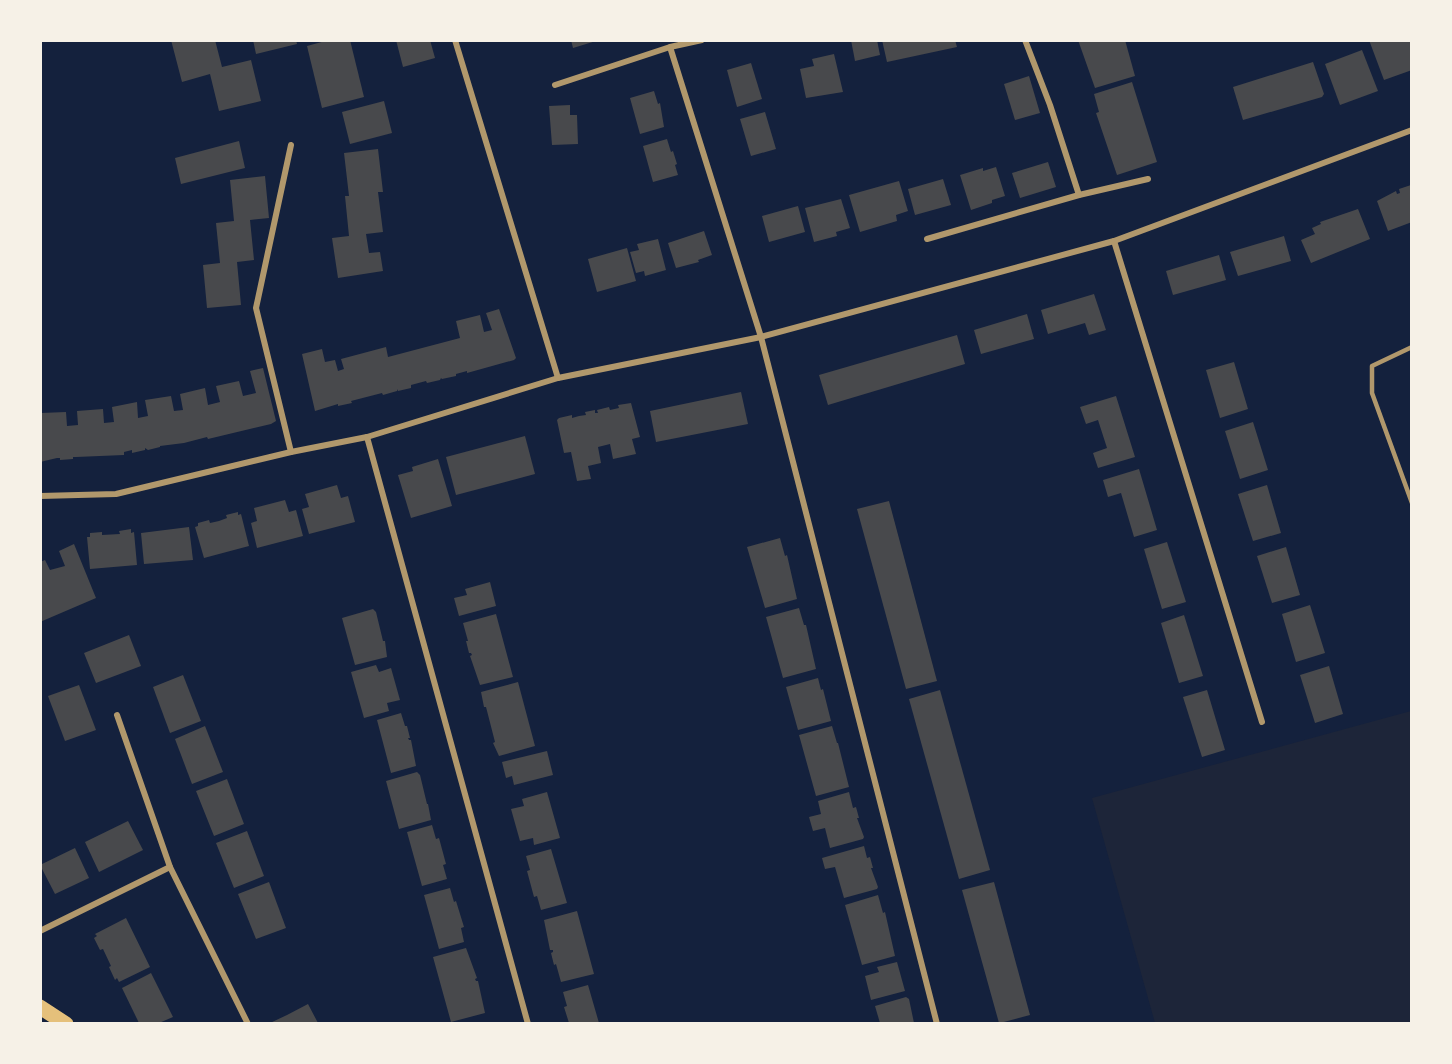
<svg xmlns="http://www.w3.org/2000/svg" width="1452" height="1064" font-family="Montserrat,sans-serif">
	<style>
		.green { fill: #1d2539 }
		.building { fill: #48494c }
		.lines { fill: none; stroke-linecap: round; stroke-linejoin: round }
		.service { stroke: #b1986c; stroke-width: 4.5 }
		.minor { stroke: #b1986c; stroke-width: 6 }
		.primary { stroke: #e5c07b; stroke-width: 15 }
	</style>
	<rect width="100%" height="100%" fill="#14213d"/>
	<polygon class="green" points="1411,711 1411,1023 1155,1023 1092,798"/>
	<g class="building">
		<polygon points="171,40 215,40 222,67 251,60 261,101 219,111 210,74 182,82"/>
		<polygon points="253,40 296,40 297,44 256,54"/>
		<polygon points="329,40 350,40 364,97 322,108 307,46"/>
		<polygon points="396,40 430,40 435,58 403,67"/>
		<polygon points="571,40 596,40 596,41 573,48"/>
		<polygon points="851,40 877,40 880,55 855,61"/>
		<polygon points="882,40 955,40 957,47 887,62"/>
		<polygon points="1078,40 1125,40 1135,76 1095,88"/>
		<polygon points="1369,40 1412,40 1412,70 1384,80"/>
		<polygon points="1362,50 1378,91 1340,105 1325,64"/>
		<polygon points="834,54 843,92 806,98 800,69 814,66 812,59"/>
		<polygon points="1313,62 1324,94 1322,97 1243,120 1233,87"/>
		<polygon points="751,63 762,99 737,107 727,70"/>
		<polygon points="1029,76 1040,113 1015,120 1004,84"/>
		<polygon points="1132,82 1157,162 1117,175 1096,113 1099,112 1094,94"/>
		<polygon points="654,91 658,104 660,103 664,127 640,134 630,98"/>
		<polygon points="384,101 392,133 350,144 342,112"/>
		<polygon points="570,105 570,115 577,115 578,144 552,145 549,106"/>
		<polygon points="765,112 776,149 751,156 740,119"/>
		<polygon points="667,139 671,152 673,151 677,164 675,165 678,175 653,182 643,146"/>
		<polygon points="239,141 245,168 181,184 175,158"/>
		<polygon points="378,149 383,192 378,192 383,232 366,234 369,253 380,252 383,271 338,278 332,238 349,236 345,196 349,196 344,153"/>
		<polygon points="1048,162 1056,187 1020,198 1012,173"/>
		<polygon points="996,167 1005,196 992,200 992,203 971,210 960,175 983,168 983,171"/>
		<polygon points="265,176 269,218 250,220 254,260 237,262 241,305 207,308 203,265 220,263 216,223 234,221 230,180"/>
		<polygon points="943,179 951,205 915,215 908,189"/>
		<polygon points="899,181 908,211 896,215 897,221 860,232 849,195"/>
		<polygon points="1411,185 1412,222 1388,231 1377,201 1396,191 1397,194 1400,193 1399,189"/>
		<polygon points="841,199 850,228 836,232 837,236 814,242 805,208"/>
		<polygon points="798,206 805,232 769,242 762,216"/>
		<polygon points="1358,209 1370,239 1311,263 1301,240 1315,234 1312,228 1321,224 1320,222"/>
		<polygon points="704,231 712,255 698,260 699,262 676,268 668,243"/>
		<polygon points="1284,236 1291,261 1238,276 1230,252"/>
		<polygon points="658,239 666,270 645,276 644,271 636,273 630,252 639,250 637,244"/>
		<polygon points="627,248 636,281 597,292 588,259"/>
		<polygon points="1219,255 1226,280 1173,295 1166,271"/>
		<polygon points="1094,294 1106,330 1089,335 1085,323 1048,334 1041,310"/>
		<polygon points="499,309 516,358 514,360 467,373 467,371 456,374 456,376 442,379 441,378 440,380 427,383 426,381 411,385 411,388 398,391 398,389 397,391 383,395 382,393 351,401 352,403 338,406 338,404 315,411 302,354 322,349 325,362 335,360 338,371 344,369 341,359 386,347 388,357 460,338 456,321 480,315 484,332 492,330 486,313"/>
		<polygon points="1027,314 1034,339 981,354 974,330"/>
		<polygon points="957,335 965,364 828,405 819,375"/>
		<polygon points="1234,362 1248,409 1220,418 1206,370"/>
		<polygon points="263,368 276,421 271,424 208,439 207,437 184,443 160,446 160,447 148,450 145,448 145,450 132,453 132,450 124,452 124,455 76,457 73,457 73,459 60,460 60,458 57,458 40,462 41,413 66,412 67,426 78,425 77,411 103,409 104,423 114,422 112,407 137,402 138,418 148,416 145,400 171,396 174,411 183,410 180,394 205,388 208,405 220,402 216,386 239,381 243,396 256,393 250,371"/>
		<polygon points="741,392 748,424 656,442 650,411"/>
		<polygon points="1116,396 1135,457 1098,468 1093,453 1107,448 1098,420 1086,424 1080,407"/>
		<polygon points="631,403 640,437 632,439 636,454 613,459 610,444 598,447 601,463 588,466 591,479 577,481 571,452 564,453 557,420 559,418 572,415 572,418 579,416 586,415 585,412 595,410 595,413 598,413 597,410 609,407 610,410 619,408 618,405"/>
		<polygon points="1253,422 1268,470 1240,479 1225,431"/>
		<polygon points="525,436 535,474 456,495 446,457"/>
		<polygon points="438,459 452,506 411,518 398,475 413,471 412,467"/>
		<polygon points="1139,469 1157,530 1134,537 1121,493 1108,497 1103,480"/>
		<polygon points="337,485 341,498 348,496 355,522 309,534 302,509 309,507 305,494"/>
		<polygon points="1267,485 1281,533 1253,541 1238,494"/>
		<polygon points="285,500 289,512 296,510 303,536 257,548 251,523 257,521 254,508"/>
		<polygon points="889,501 937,681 906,689 857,509"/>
		<polygon points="238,512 238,515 241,514 249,546 204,558 195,527 198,526 198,523 209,520 210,523 219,521 227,518 226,515"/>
		<polygon points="189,527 193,560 144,564 141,533"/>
		<polygon points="131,529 131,533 134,532 137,565 90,569 87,537 90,537 90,533 102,532 102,535 120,534 119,531"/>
		<polygon points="780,538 785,556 787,555 797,599 765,608 747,547"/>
		<polygon points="1167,542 1186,602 1162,609 1144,549"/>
		<polygon points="74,544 96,598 40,622 40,562 45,560 50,570 65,566 59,551"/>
		<polygon points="1286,547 1300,595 1272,603 1257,556"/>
		<polygon points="490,582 496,606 459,616 454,598 467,595 465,589"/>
		<polygon points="1310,605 1325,653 1296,662 1282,614"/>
		<polygon points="799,608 804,625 806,625 816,669 783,678 766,617"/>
		<polygon points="373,609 376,612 383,641 385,641 387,657 355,665 342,618"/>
		<polygon points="496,614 513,677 480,685 470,656 472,655 471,653 469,653 466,641 468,641 463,623"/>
		<polygon points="1184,615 1203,676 1179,683 1161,623"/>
		<polygon points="129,635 141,666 96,683 84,653"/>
		<polygon points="376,665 379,672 391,668 400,700 387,703 389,711 364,718 351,672"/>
		<polygon points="1329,666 1343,714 1315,723 1300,675"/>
		<polygon points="183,675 201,721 170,733 153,687"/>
		<polygon points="818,678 821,690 823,689 831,721 798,730 786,687"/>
		<polygon points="518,682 535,746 499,756 493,743 495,742 486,707 484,707 481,692"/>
		<polygon points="79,685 96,730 65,741 48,696"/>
		<polygon points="940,690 990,870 959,879 909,699"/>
		<polygon points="1207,690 1225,750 1202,757 1183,697"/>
		<polygon points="401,713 405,726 407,726 410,738 408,738 409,740 411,740 416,766 391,773 377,720"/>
		<polygon points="205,726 223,772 192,784 175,739"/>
		<polygon points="832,726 837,743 838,743 849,787 816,796 799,735"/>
		<polygon points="547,751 553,775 514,785 512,776 506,778 502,762"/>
		<polygon points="417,772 420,775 427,804 428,804 431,820 399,829 386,781"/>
		<polygon points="227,779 244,824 214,836 196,791"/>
		<polygon points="547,792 560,838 534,845 533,838 520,841 511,809 524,806 522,799"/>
		<polygon points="849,792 853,808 856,807 859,818 857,818 864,837 863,839 830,848 825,828 813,831 809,817 821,814 818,801"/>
		<polygon points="128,821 143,850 99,872 85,842"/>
		<polygon points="432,825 436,839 439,838 446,864 443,865 447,879 422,886 407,832"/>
		<polygon points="247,831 264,876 234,888 216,843"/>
		<polygon points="864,846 867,858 870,857 873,868 871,868 878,887 877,889 844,898 835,867 825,869 822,858"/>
		<polygon points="75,848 89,878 55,894 40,865"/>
		<polygon points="551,849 567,903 541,910 537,896 534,897 527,871 530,870 526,856"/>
		<polygon points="269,882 286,928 256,939 238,894"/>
		<polygon points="994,882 1030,1015 1000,1023 999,1023 962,890"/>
		<polygon points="450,888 454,902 456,901 464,927 461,928 464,942 439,949 424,895"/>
		<polygon points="878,895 883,913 885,912 895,956 862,965 845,905"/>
		<polygon points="577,911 594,974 561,982 556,964 554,965 551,953 553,952 553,950 550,950 544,920"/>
		<polygon points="126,918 150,967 119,982 117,978 115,980 109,967 111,966 103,949 100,950 94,938 97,936 95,934"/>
		<polygon points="466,948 477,978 475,979 476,981 478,981 485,1013 451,1022 433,957"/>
		<polygon points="897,962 905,991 871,1000 865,976 879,972 877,967"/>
		<polygon points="151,973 173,1017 159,1023 139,1023 122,988"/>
		<polygon points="588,985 599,1023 569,1023 564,1007 567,1006 563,992"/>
		<polygon points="906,997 909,999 914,1023 880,1023 875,1006"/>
		<polygon points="308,1004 318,1023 270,1023 287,1015"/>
	</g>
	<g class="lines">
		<polyline class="service" points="1412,347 1372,366 1372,393 1412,503"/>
		<g class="minor">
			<polyline points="455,40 558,378"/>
			<polyline points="1025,40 1050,105 1079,195"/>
			<polyline points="670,47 761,337 937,1024"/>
			<polyline points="555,85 670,47 702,40"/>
			<polyline points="927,239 1079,195 1148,179"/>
			<polyline points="1114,241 1262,722"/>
			<polyline points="367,437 528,1024"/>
			<polyline points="291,452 256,308 291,145"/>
			<polyline points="40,496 116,494 291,452 367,437 558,378 761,337 1114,241 1412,130"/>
			<polyline points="117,715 170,867 248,1024"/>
			<polyline points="40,931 170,867"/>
		</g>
		<polyline class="primary" points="40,1007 66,1024"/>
	</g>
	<rect width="1452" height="1064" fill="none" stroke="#f6f1e7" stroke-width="84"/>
</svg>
